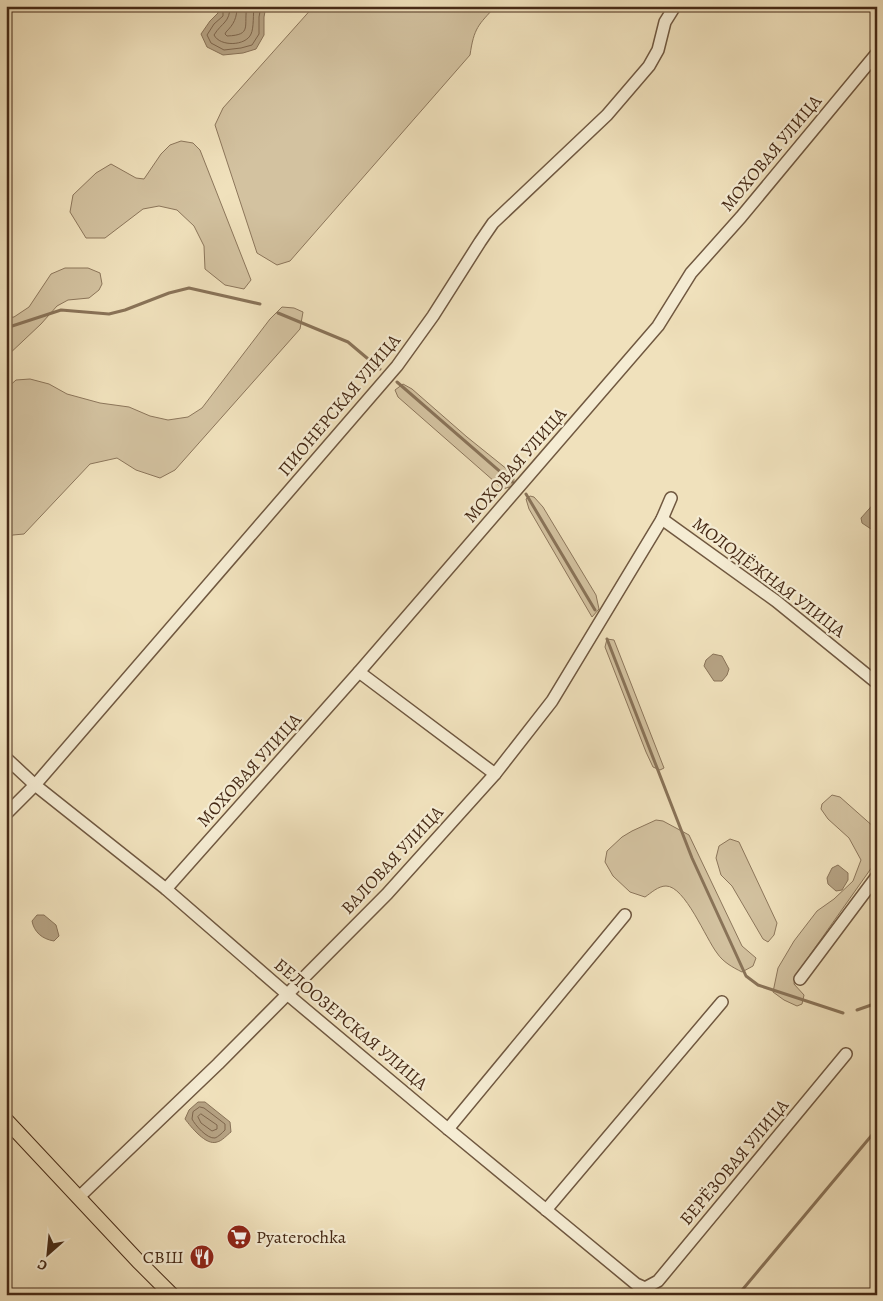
<svg xmlns="http://www.w3.org/2000/svg" width="883" height="1301" font-family="Alegreya,serif">
	<style>
		.green { fill: #d3c2a0; stroke: #8c765b }
		.water { fill: #b6a384; stroke: #897358 }
		.lines { fill: none; stroke-linecap: round; stroke-linejoin: round }
		.shore { stroke: #7e664d; stroke-width: 1 }
		.stream { stroke: #897358; stroke-width: 3 }
		.minor-casing { stroke: #705840; stroke-width: 14 }
		.major-casing { stroke: #462a16; stroke-width: 16 }
		.minor { stroke: #f5ecd3; stroke-width: 11 }
		.major { stroke: #f0e1bc; stroke-width: 14 }
		.labels { text-anchor: middle; dominant-baseline: central; stroke-width: 4.5; stroke-linejoin: round; paint-order: stroke }
		.street-label { font-size: 18px; fill: #462a16; stroke: #f5ecd3 }
		.poi-label { font-size: 18px; fill: #462a16; stroke: #f5ecd3; text-anchor: start }
	</style>
	<rect width="100%" height="100%" fill="#f0e1bc"/>
	<filter id="stains"><feTurbulence type="fractalNoise" baseFrequency=".004" numOctaves="4"/><feColorMatrix values="0 0 0 0 .2 0 0 0 0 .09 0 0 0 0 .02 0 0 0 .5 -.17"/></filter>
	<radialGradient id="worn" r=".72"><stop offset=".6" stop-color="#630" stop-opacity="0"/><stop offset="1" stop-color="#630" stop-opacity=".3"/></radialGradient>
	<g class="green">
		<path d="M314,6H496C478,25 474,28 470,55L290,261L277,265L257,253L215,125L223,108Z"/>
		<polygon points="181,141 193,143 200,150 251,280 244,289 225,285 205,269 204,246 194,226 177,210 159,206 143,209 105,238 86,238 70,212 73,195 96,173 111,164 136,178 144,179 161,154 170,145"/>
		<polygon points="65,268 88,268 100,273 102,284 99,290 89,298 68,300 57,306 41,324 6,357 6,318 14,317 29,307 51,274"/>
		<polygon points="282,307 294,308 303,312 300,329 175,470 160,478 136,470 117,458 90,464 24,534 13,535 6,538 6,389 16,380 30,379 49,384 67,394 100,403 129,407 150,416 168,420 188,417 202,408 270,319"/>
		<polygon points="403,384 412,389 467,437 513,474 514,480 513,486 503,489 398,397 395,390"/>
		<polygon points="530,496 534,497 543,507 596,595 599,609 592,617 529,509 526,499"/>
		<polygon points="607,639 614,640 664,768 660,770 653,767 646,752 605,647"/>
		<polygon points="832,795 840,797 875,828 877,831 877,860 795,976 794,984 804,995 802,1004 797,1006 784,1000 773,992 778,968 794,941 817,911 834,899 853,881 861,860 849,838 828,819 821,809 822,804"/>
		<path d="M656,820L663,821L689,835L742,946L756,958L753,966L742,972C732,967 723,962 717,953C706,939 685,886 666,886C658,886 651,893 645,897L630,892L613,876L605,862L607,851L622,837L632,831Z"/>
		<polygon points="730,839 739,842 777,923 774,935 768,942 763,939 732,886 721,875 716,858 719,846"/>
	</g>
	<g class="water">
		<polygon points="218,6 266,6 264,17 264,35 256,49 243,53 223,55 207,47 201,34 210,21 218,13"/>
		<polygon points="877,500 877,533 862,523 861,518"/>
		<polygon points="713,654 722,656 729,669 727,675 722,681 714,681 704,666 706,660"/>
		<polygon points="838,865 848,873 848,880 842,890 836,891 828,884 827,878 832,868"/>
		<path d="M37,915H44L56,925L59,936L54,941C42,939 34,932 32,921Z"/>
		<path d="M198,1102H205L230,1122L231,1132C227,1135 222,1141 217,1142C206,1146 191,1127 185,1119L189,1110Z"/>
	</g>
	<g class="lines">
		<g class="shore">
			<polyline points="223,6 223,16 214,24 207,35 211,43 224,50 241,48 252,45 259,34 259,17 261,6"/>
			<path d="M230,6C230,23 222,22 214,35C220,47 246,46 251,34C254,28 253,14 254,6"/>
			<path d="M237,6C237,18 234,24 226,32L225,34L227,36C253,35 243,26 247,6"/>
			<path d="M200,1107L204,1108L225,1124V1130C222,1133 218,1137 215,1138C207,1139 195,1125 192,1119L193,1112Z"/>
			<polygon points="201,1114 217,1125 217,1129 212,1131 201,1123 198,1117"/>
		</g>
		<g class="stream">
			<polyline points="278,313 348,342 380,369"/>
			<polyline points="6,328 61,310 109,314 125,310 169,293 189,288 260,304"/>
			<polyline points="397,382 512,482"/>
			<polyline points="526,494 595,610"/>
			<polyline points="607,639 692,858 746,976 758,985 843,1013"/>
			<polyline points="857,1010 877,1003"/>
			<polyline points="738,1295 877,1129"/>
		</g>
		<defs>
			<g id="minor">
				<polyline points="662,519 776,601 877,683"/>
				<polyline points="359,672 495,774"/>
				<polyline points="6,758 35,785 166,889 287,994 448,1129 636,1284 645,1288 658,1281 846,1054"/>
				<polyline points="6,814 35,785 397,366 433,316 480,242 493,223 607,115 649,66 658,50 665,22 675,6"/>
				<polyline points="166,889 359,672 658,326 691,273 741,217 877,53"/>
				<polyline points="800,979 877,876"/>
				<polyline points="448,1129 625,915"/>
				<polyline points="78,1198 218,1064 387,894 495,774 552,701 662,519 671,498"/>
				<polyline points="546,1210 722,1002"/>
			</g>
			<polyline id="major" points="6,1120 138,1261 172,1295"/>
		</defs>
		<use href="#minor" class="minor-casing"/>
		<use href="#major" class="major-casing"/>
		<use href="#minor" class="minor"/>
		<use href="#major" class="major"/>
	</g>
	<defs>
		<symbol id="supermarket-disc" viewBox="-11 -11 22 22"><circle r="9.5" fill="#8f2418" stroke="#f5ecd3"/><path d="M-6-5.5h2.5l.6 2H6L4.5 2H-2.5L-4.4-4H-6ZM-1.5 3.2a1.3 1.3 0 1 0 .1 0ZM3 3.2a1.3 1.3 0 1 0 .1 0Z" fill="#fff"/></symbol>
		<symbol id="restaurant-disc" viewBox="-11 -11 22 22"><circle r="9.5" fill="#8f2418" stroke="#f5ecd3"/><path d="M-5-6h1v4h1v-4h1v4h1v-4h1v5L-1.5 .5V6h-2V.5L-5-1ZM5-6V6H3V1.5H1.5Q1.5-4 5-6Z" fill="#fff"/></symbol>
	</defs>
	<g fill-rule="evenodd">
		<use href="#supermarket-disc" x="225" y="1223" width="28" height="28"/>
		<use href="#restaurant-disc" x="188" y="1243" width="28" height="28"/>
	</g>
	<g class="labels">
		<g class="street-label">
			<text transform="translate(771 153) rotate(-50)">МОХОВАЯ УЛИЦА</text>
			<text transform="translate(339 405) rotate(-50)">ПИОНЕРСКАЯ УЛИЦА</text>
			<text transform="translate(515 465) rotate(-49)">МОХОВАЯ УЛИЦА</text>
			<text transform="translate(769 577) rotate(37)">МОЛОДЁЖНАЯ УЛИЦА</text>
			<text transform="translate(249 770) rotate(-48)">МОХОВАЯ УЛИЦА</text>
			<text transform="translate(392 860) rotate(-47)">ВАЛОВАЯ УЛИЦА</text>
			<text transform="translate(351 1024) rotate(40)">БЕЛООЗЕРСКАЯ УЛИЦА</text>
			<text transform="translate(734 1162) rotate(-50)">БЕРЁЗОВАЯ УЛИЦА</text>
		</g>
		<g class="poi-label">
			<text x="256" y="1237">Pyaterochka</text>
			<text x="184" y="1257" text-anchor="end">СВШ</text>
		</g>
	</g>
	<rect width="883" height="1301" fill="none" stroke="#f0e1bc" stroke-width="25"/>
	<rect x="8" y="8" width="868" height="1286" fill="none" stroke="#462a16" stroke-width="2.5"/>
	<rect x="12" y="12" width="858" height="1276" fill="none" stroke="#462a16"/>
	<g transform="translate(48 1254) rotate(207)" stroke="#f5ecd3" stroke-width="4" paint-order="stroke">
	<path d="M0-4L9 19L0 12L-9 19Z" fill="#462a16"/>
	<text y="-8" font-size="14" font-weight="bold" text-anchor="middle" fill="#462a16">С</text>
	</g>
	<rect width="100%" height="100%" filter="url(#stains)"/>
	<rect width="100%" height="100%" fill="url(#worn)"/>
</svg>
